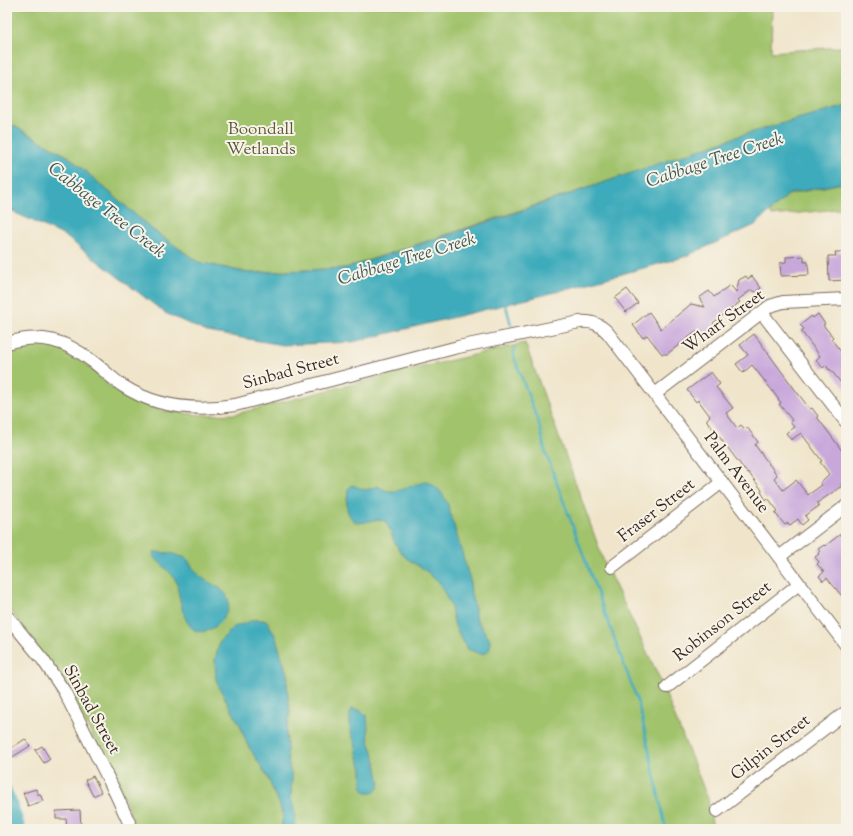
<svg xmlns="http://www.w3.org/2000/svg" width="853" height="836" font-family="'Sorts Mill Goudy',serif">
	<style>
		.green { fill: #a1c36c; stroke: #6e7645 }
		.water { fill: #3dabbb; stroke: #3c6a6c }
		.pier { fill: #f0e5cb }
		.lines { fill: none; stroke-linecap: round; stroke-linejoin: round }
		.stream { stroke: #3dabbb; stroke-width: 2.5 }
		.building { fill: #c8a7db }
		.minor-casing { stroke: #7a6b5b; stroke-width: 14 }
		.minor { stroke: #fff; stroke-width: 12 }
		.labels { text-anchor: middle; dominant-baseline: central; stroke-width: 4; stroke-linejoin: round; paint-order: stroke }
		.park-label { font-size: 17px; fill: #5a5835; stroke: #f7f3e8 }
		.street-label { font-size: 17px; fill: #3b2a1e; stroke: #f7f3e8 }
		.water-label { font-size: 18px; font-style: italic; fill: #3c5755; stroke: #f7f3e8 }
	</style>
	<rect width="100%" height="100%" fill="#f7f3e8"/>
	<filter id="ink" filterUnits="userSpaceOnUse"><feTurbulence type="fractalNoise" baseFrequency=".025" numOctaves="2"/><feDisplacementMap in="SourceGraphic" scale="8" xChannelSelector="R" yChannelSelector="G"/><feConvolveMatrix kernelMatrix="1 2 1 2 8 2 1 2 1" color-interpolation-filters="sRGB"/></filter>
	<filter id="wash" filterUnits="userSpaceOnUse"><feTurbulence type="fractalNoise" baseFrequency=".012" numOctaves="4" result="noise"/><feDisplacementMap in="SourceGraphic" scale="16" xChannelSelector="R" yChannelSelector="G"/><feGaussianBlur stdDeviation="0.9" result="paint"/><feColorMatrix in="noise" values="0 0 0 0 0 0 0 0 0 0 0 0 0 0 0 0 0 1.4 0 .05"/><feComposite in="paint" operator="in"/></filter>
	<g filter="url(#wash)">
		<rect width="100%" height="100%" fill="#f0e5cb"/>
		<g class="green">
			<polygon points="7,7 772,7 771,52 841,47 846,48 846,105 774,126 346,268 249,273 198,262 153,230 69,157 14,126 7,125"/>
			<polygon points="846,182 846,208 772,216 770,212 788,195"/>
			<polygon points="46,343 78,357 111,387 158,410 202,415 236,414 380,377 525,343 604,562 658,675 708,799 713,829 136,829 121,789 64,683 7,606 7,349 27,344"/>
		</g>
		<g class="water">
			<polygon points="846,105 846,182 789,194 755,225 684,257 544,295 353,342 283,345 207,332 165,313 65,236 7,209 7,125 14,126 69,157 153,230 198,262 249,273 346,268 506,216 739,136"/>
			<path d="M427,482C438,486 444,495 448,505L470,580L471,594L475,609V617L490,640V649L486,653L480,654L467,649L455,626L450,604L439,583L426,571L406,558L399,550L393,539L391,532L385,521C375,518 367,523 357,523C343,513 347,505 348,489L352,485L366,490L378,486C381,488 386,491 389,491C403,492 414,483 427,482Z"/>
			<path d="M154,552L170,553L186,558C191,564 194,571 201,577C210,585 224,586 228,599C233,614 209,640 193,629C184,623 180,600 178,590C177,587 177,583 176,581C175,576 158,562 153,556Z"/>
			<polygon points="257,619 267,621 275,635 288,677 287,684 290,714 286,730 288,761 292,778 291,796 295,814 295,829 281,829 283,816 279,803 274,794 268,778 247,744 240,725 221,691 216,680 215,660 220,641 234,627"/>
			<path d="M352,709L362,711L367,716L369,741L375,757L380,784C377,791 372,794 364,791L362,788V769L358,757L355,742L350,731V713Z"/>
			<polygon points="7,774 29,829 7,829"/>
		</g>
		<polygon class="pier" points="7,772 21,802 30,829 26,829 18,803 7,780"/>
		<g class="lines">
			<g class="stream">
				<polyline points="505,302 511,325"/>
				<polyline points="514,348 514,357 539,424 545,451 636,697 642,718 666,829"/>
			</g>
		</g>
		<g id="blocks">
			<g class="building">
				<polygon points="835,252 845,252 846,280 829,281 828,256 836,256"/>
				<polygon points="804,256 804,262 808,262 809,275 781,276 780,263 786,262 786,257"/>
				<polygon points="746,276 748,279 752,276 761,288 755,292 751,290 738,300 740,302 713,323 717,329 705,338 700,332 699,333 697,331 667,354 662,354 647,335 643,338 633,325 649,312 661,329 691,304 705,307 699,298 709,291 714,297 730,285 736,292 739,280"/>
				<polygon points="627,289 638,303 626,312 615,298"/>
				<polygon points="818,314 825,324 823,325 833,337 831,339 846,358 846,389 830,369 829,370 826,365 823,368 816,360 820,356 801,331 804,329 800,325 812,316 813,318"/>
				<polygon points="754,334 796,391 810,409 812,408 818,416 817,417 846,456 846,480 841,484 842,486 817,503 819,506 805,516 808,520 802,525 798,519 790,525 788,523 785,525 775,513 778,511 768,498 766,500 761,492 762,490 748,472 747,473 707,421 707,419 710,416 698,400 696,402 687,390 711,372 720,384 716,387 733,408 726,413 737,428 741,425 745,429 747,427 758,442 755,445 777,475 774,478 783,490 796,480 808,495 822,485 820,483 829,474 820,462 822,461 801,433 791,440 786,433 794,427 790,422 792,420 779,404 781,403 771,389 752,365 743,373 736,364 748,355 740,345"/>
				<polygon points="842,533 846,538 846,601 827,578 823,581 819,576 824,572 817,564 819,562 815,557 819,554 818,553 820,552 818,549 824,545 825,546"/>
				<polygon points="25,739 30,746 11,758 7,751"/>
				<polygon points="42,746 50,759 44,763 35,750"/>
				<polygon points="93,776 101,792 93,796 85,780"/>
				<polygon points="36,789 37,794 40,794 43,801 28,806 23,793"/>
				<polygon points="80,810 81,829 67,829 66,819 56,819 56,811"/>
			</g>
		</g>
	</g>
	<g filter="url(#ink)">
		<use href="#blocks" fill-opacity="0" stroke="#7a6b5b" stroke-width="1"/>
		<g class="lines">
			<defs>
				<g id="minor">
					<polyline points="762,313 846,422"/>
					<path d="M7,343C40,333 65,340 92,361C103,369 112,379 123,386C157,408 196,411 235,405L458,347L580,322C592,321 600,324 608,333L846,645"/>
					<polyline points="655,394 770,306 783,302 846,299"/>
					<polyline points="779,557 846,506"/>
					<polyline points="612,567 722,482"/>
					<polyline points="7,616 43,660 64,691 115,792 132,829"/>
					<polyline points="667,687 799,584"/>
					<polyline points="717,811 846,712"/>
				</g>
			</defs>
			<use href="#minor" class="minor-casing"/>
			<use href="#minor" class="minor"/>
		</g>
	</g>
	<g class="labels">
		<g class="park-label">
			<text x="261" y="130">Boondall<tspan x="261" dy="20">Wetlands</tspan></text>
		</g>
		<g class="street-label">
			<text transform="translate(724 322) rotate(-36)">Wharf Street</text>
			<text transform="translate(291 372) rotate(-15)">Sinbad Street</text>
			<text transform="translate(736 473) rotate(53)">Palm Avenue</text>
			<text transform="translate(657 511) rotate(-38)">Fraser Street</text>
			<text transform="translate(723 622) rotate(-38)">Robinson Street</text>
			<text transform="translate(91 710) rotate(61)">Sinbad Street</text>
			<text transform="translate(771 748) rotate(-38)">Gilpin Street</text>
		</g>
		<g class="water-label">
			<text transform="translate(715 161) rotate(-18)">Cabbage Tree Creek</text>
			<text transform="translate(106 211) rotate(38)">Cabbage Tree Creek</text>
			<text transform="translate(407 260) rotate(-17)">Cabbage Tree Creek</text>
		</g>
	</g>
	<rect width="853" height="836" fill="none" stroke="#f7f3e8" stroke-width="24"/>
</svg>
